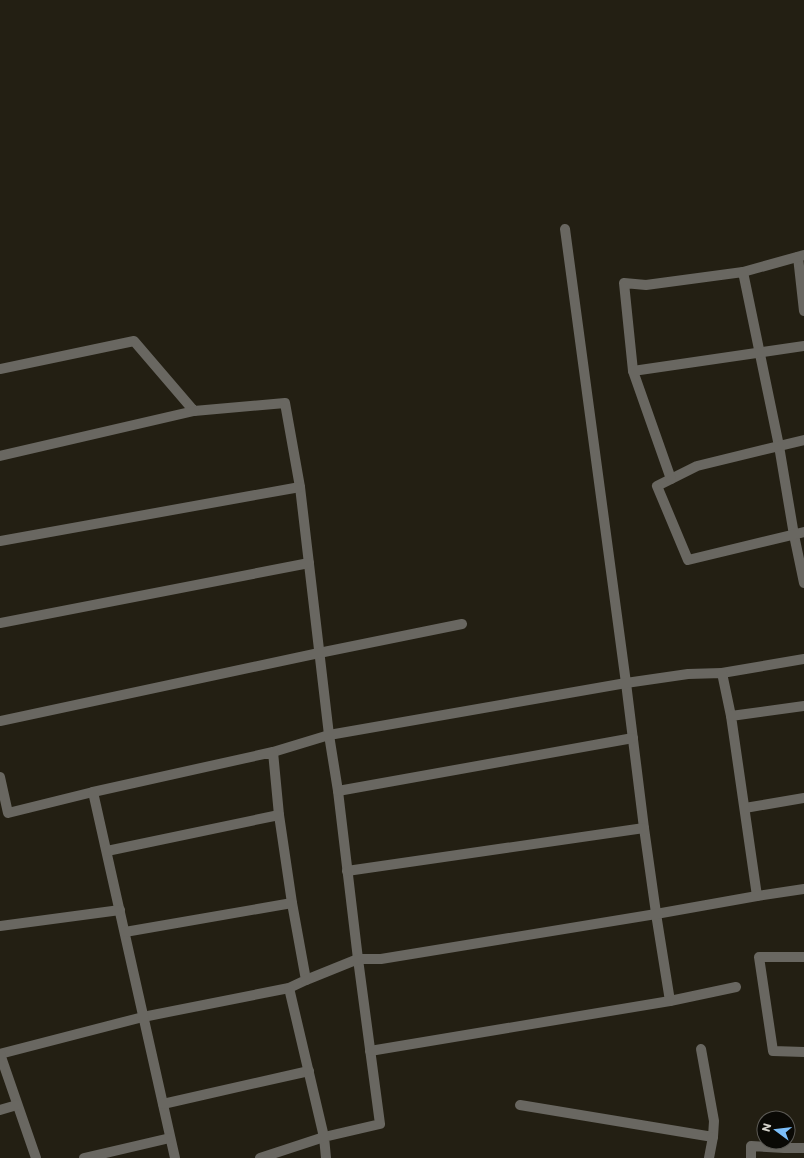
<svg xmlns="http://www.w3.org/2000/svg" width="804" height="1158" font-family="Poppins,sans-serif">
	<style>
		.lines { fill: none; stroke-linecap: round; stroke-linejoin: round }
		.minor { stroke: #696761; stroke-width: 10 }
	</style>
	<rect width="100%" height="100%" fill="#231f13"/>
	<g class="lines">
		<g class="minor">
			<polyline points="565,229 626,683 644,828 657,920 670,1001"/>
			<polyline points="798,257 804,311"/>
			<polyline points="743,272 804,255"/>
			<polyline points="0,369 134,341 194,411 285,403 300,487 329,735 338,791 358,959 380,1124 324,1137 326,1158"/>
			<polyline points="633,371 624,283 646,285 743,272 779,446 794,535 804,583"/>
			<polyline points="804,440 697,466 657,486 688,560 804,532"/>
			<polyline points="0,456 194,411"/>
			<polyline points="671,479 633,371 804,346"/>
			<polyline points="0,541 300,487"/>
			<polyline points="0,623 309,563"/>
			<polyline points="722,673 804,659"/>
			<polyline points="0,721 319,653 462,624"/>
			<polyline points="273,752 329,735 626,683 688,674 722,673 731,716"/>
			<polyline points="0,777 8,813 93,792 273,752 279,815 292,903 306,980 289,988 143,1017 0,1054"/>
			<polyline points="338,791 633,738"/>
			<polyline points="93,792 175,1158"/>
			<polyline points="745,808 804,798"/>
			<polyline points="107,851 279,815"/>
			<polyline points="347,871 644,828"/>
			<polyline points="757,896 731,716 804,706"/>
			<polyline points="0,926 120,910"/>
			<polyline points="125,932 292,903"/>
			<polyline points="804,957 759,957 773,1051 804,1052"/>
			<polyline points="306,980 358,959 381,959 656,914 757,896 804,889"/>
			<polyline points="370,1051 670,1001 736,987"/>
			<polyline points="0,1054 36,1158"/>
			<polyline points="163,1104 309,1071"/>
			<polyline points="520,1105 713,1137 714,1121 701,1049"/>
			<polyline points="0,1110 17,1105"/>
			<polyline points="84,1158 170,1138"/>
			<polyline points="260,1158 324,1137 289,988"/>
			<polyline points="709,1158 713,1137"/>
			<polyline points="751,1158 751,1146 784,1148 804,1148"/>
		</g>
	</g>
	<g transform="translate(776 1130) rotate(285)"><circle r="19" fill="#0a0905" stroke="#5c5a55"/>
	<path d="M0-3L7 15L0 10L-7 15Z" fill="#7cbef9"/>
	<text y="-6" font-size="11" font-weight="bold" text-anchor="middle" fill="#d6d4cc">N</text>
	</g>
</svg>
